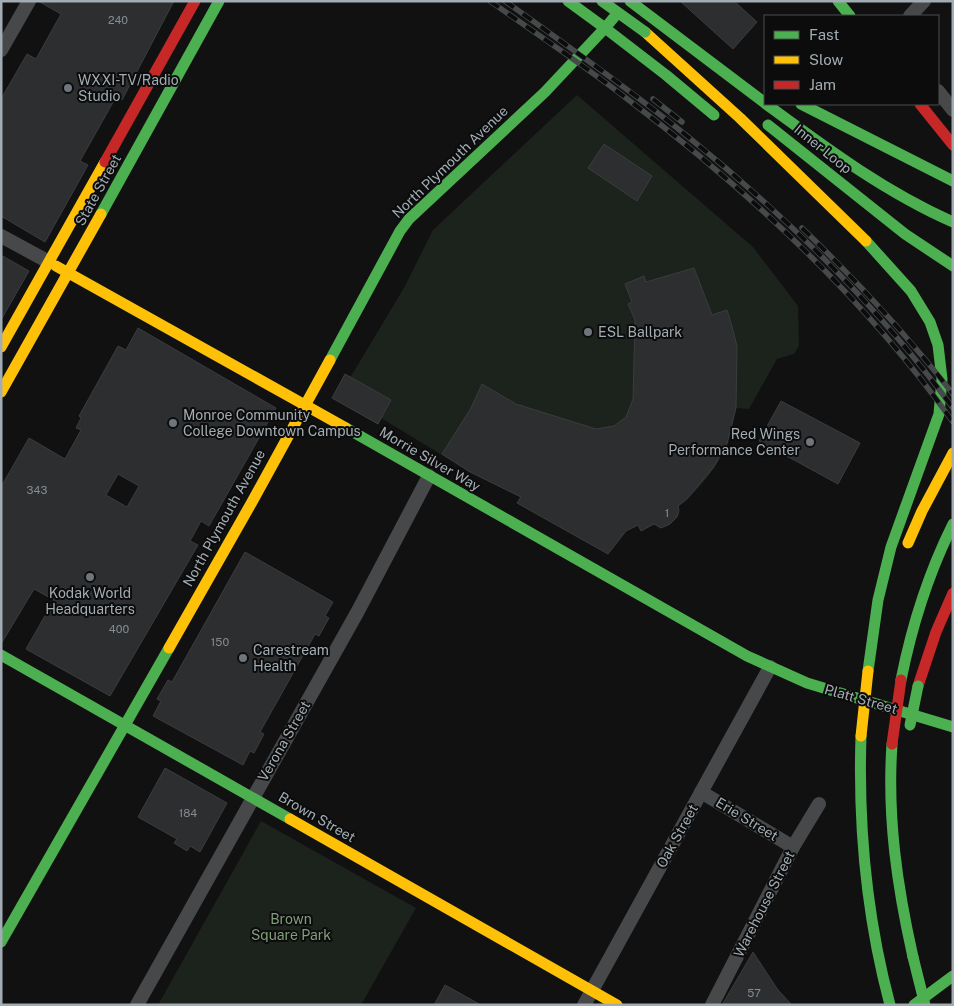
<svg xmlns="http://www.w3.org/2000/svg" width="954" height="1006" font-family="'Public Sans',sans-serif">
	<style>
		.green { fill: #1c221c }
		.building { fill: #2d2e30; stroke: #3a3c3e; fill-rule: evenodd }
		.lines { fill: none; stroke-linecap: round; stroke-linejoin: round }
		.street { stroke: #46484a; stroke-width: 14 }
		.fast { stroke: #4caf50; stroke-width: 11 }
		.slow { stroke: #ffc107; stroke-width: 11 }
		.jam { stroke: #c62828; stroke-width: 11 }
		.rail-casing { stroke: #46494a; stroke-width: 5.5 }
		.rail { stroke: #0c0c0d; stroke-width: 4; stroke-dasharray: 11; stroke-linecap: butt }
		.fast-bridge { stroke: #4caf50; stroke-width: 11 }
		.slow-bridge { stroke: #ffc107; stroke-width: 11 }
		.jam-bridge { stroke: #c62828; stroke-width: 11 }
		.poi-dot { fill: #6f767b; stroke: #0c0c0d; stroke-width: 2 }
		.labels { text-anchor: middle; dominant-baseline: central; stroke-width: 4; stroke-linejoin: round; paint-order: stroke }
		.number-label { font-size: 11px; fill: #858d92 }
		.poi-label { font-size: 14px; fill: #a2adb3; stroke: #0c0c0d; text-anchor: start }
		.street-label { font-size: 14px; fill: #a2adb3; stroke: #0c0c0d }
		.park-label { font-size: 14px; fill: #839d79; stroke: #0c0c0d }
	</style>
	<rect width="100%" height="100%" fill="#111112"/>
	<g class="green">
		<path d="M577,95L753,247L798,306L799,346L794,354L777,359L749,409L736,408C733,420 731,432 727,443C719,466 698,491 679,506C679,518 672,525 661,528L654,524L641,531L638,525L626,531L608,554L517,503L520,497L470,472L381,418L378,424L332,398L345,374L350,377L353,373L405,286L433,230Z"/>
		<polygon points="261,821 416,908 361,1005 158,1005"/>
	</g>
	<g class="building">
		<polygon points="38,1 174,1 122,100 116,97 80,161 88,165 45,242 1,216 1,99 27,54 36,59 61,14"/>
		<polygon points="680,1 734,1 757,22 733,49"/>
		<polygon points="604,144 652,176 637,201 588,168"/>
		<polygon points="1,255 29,271 1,320"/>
		<polygon points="694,268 712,315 727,310 731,323 737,346 736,408 727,444 713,468 687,499 678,506 679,511 677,517 670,524 661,528 654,524 641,531 638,525 626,531 608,554 517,503 521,497 470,472 442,454 471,408 482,384 516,404 596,429 614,426 626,417 633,399 635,320 628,304 632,302 625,284 644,276 646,282"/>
		<path d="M138,328L276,408L209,526L201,521L190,541L198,545L110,696L26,649L54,600L34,589L1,644V487L29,438L65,459L81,430L76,428L81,418L79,416L118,346L126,350ZM118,474L139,486L127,507L106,495Z"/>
		<polygon points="345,374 391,400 378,424 332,398"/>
		<polygon points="781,401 860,443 838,484 759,441"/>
		<polygon points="245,552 333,602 325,616 329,618 319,636 315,634 260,732 264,734 254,753 250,751 243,765 153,716 161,701 157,699 168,680 172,682"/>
		<polygon points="165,768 227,803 200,852 190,846 187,851 174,843 177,839 138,817"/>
		<polygon points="753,952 778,990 792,1005 722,1005"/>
		<polygon points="445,985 481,1005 434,1005"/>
	</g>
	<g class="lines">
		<g class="street">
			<polyline points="910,16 924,1"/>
			<polyline points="1,50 29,1"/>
			<polyline points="938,91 953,110"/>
			<polyline points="1,236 49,262"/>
			<polyline points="701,792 793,847"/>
			<polyline points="137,1005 358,611 429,476"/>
			<polyline points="584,1005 770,667"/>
			<polyline points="712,1005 793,847 819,804"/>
		</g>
		<g class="fast">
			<polyline points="568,1 605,28 616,15"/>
			<polyline points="630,1 765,103"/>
			<polyline points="838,1 850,16"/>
			<polyline points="605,28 666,75 714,115"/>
			<path d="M766,104C826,148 885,192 953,222"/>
			<polyline points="801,104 953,181"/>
			<polyline points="768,125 905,234 953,266"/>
			<polyline points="101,214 219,1"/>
			<polyline points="866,241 911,291 930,322 938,345 942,379 939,414 891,547 878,600 868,671"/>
			<polyline points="330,360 400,231 409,219 545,92 605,28"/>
			<polyline points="346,428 747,656 807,683 953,727"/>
			<polyline points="1,655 290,819"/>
			<path d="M901,680C912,625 928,574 953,524"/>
			<path d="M861,736C858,829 866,915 890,1005"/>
			<path d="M892,744C887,817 897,886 913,957"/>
			<polyline points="1,942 169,648"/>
			<polyline points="914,1005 953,976"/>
		</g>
		<g class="slow">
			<polyline points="645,32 740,118 866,241"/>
			<polyline points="56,266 346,428"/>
			<polyline points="1,347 105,162"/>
			<polyline points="1,392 101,214"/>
			<polyline points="908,543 922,511 953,453"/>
			<polyline points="169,648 252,502 330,360"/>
			<polyline points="290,819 617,1005"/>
		</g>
		<g class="jam">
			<polyline points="920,104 953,145"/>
			<polyline points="105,162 195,1"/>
			<polyline points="918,686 936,632 953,593"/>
		</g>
		<defs>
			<g id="rail">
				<path d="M490,1C535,33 582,64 626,98C748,190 864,297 953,422"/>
				<path d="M505,1C566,45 628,88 687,136C785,215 878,306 953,408"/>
				<polyline points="653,99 682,122"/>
				<path d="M802,228C856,280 907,335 953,394"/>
			</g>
		</defs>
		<use href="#rail" class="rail-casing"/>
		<use href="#rail" class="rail"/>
		<g class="fast-bridge">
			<polyline points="602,1 645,32"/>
			<polyline points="910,725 918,686"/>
			<polyline points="913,957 925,1005"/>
		</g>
		<polyline class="slow-bridge" points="861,736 868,671"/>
		<polyline class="jam-bridge" points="892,744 901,680"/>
	</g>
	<g class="poi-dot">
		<circle cx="68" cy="88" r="5"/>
		<circle cx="588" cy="332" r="5"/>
		<circle cx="173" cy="423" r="5"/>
		<circle cx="810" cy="442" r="5"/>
		<circle cx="90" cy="577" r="5"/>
		<circle cx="243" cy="658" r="5"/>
	</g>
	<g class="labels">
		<g class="number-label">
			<text x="118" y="20">240</text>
			<text x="37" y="490">343</text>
			<text x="667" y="513">1</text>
			<text x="119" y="629">400</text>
			<text x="220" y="642">150</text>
			<text x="188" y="813">184</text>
			<text x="754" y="993">57</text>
		</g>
		<g class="poi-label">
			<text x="78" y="80">WXXI-TV/Radio<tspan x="78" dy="16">Studio</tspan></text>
			<text x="598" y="332">ESL Ballpark</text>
			<text x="183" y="415">Monroe Community<tspan x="183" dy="16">College Downtown Campus</tspan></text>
			<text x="800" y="434" text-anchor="end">Red Wings<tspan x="800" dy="16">Performance Center</tspan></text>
			<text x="90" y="593" text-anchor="middle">Kodak World<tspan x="90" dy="16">Headquarters</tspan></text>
			<text x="253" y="650">Carestream<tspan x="253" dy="16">Health</tspan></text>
		</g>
		<g class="street-label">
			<text transform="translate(823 149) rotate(39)">Inner Loop</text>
			<text transform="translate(450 162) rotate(-44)">North Plymouth Avenue</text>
			<text transform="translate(98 190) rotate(-61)">State Street</text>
			<text transform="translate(430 459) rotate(30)">Morrie Silver Way</text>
			<text transform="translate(224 518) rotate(-61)">North Plymouth Avenue</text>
			<text transform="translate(861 699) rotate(16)">Platt Street</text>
			<text transform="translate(284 741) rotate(-60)">Verona Street</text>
			<text transform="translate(317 817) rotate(30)">Brown Street</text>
			<text transform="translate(747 819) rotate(31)">Erie Street</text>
			<text transform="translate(677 836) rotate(-61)">Oak Street</text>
			<text transform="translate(764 904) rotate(-63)">Warehouse Street</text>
		</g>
		<g class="park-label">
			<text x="291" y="919">Brown<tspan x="291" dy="16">Square Park</tspan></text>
		</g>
	</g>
	<rect width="954" height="1006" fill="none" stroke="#a2adb3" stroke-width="5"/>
	<rect x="764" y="15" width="175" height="90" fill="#0c0c0d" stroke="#484c4f"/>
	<rect x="774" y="31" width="25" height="8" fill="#4caf50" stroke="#484c4f"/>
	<text x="809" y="40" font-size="15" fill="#a2adb3">Fast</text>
	<rect x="774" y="56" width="25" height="8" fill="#ffc107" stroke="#484c4f"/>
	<text x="809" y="65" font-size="15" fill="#a2adb3">Slow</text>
	<rect x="774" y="81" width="25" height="8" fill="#c62828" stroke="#484c4f"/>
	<text x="809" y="90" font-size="15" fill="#a2adb3">Jam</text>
</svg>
